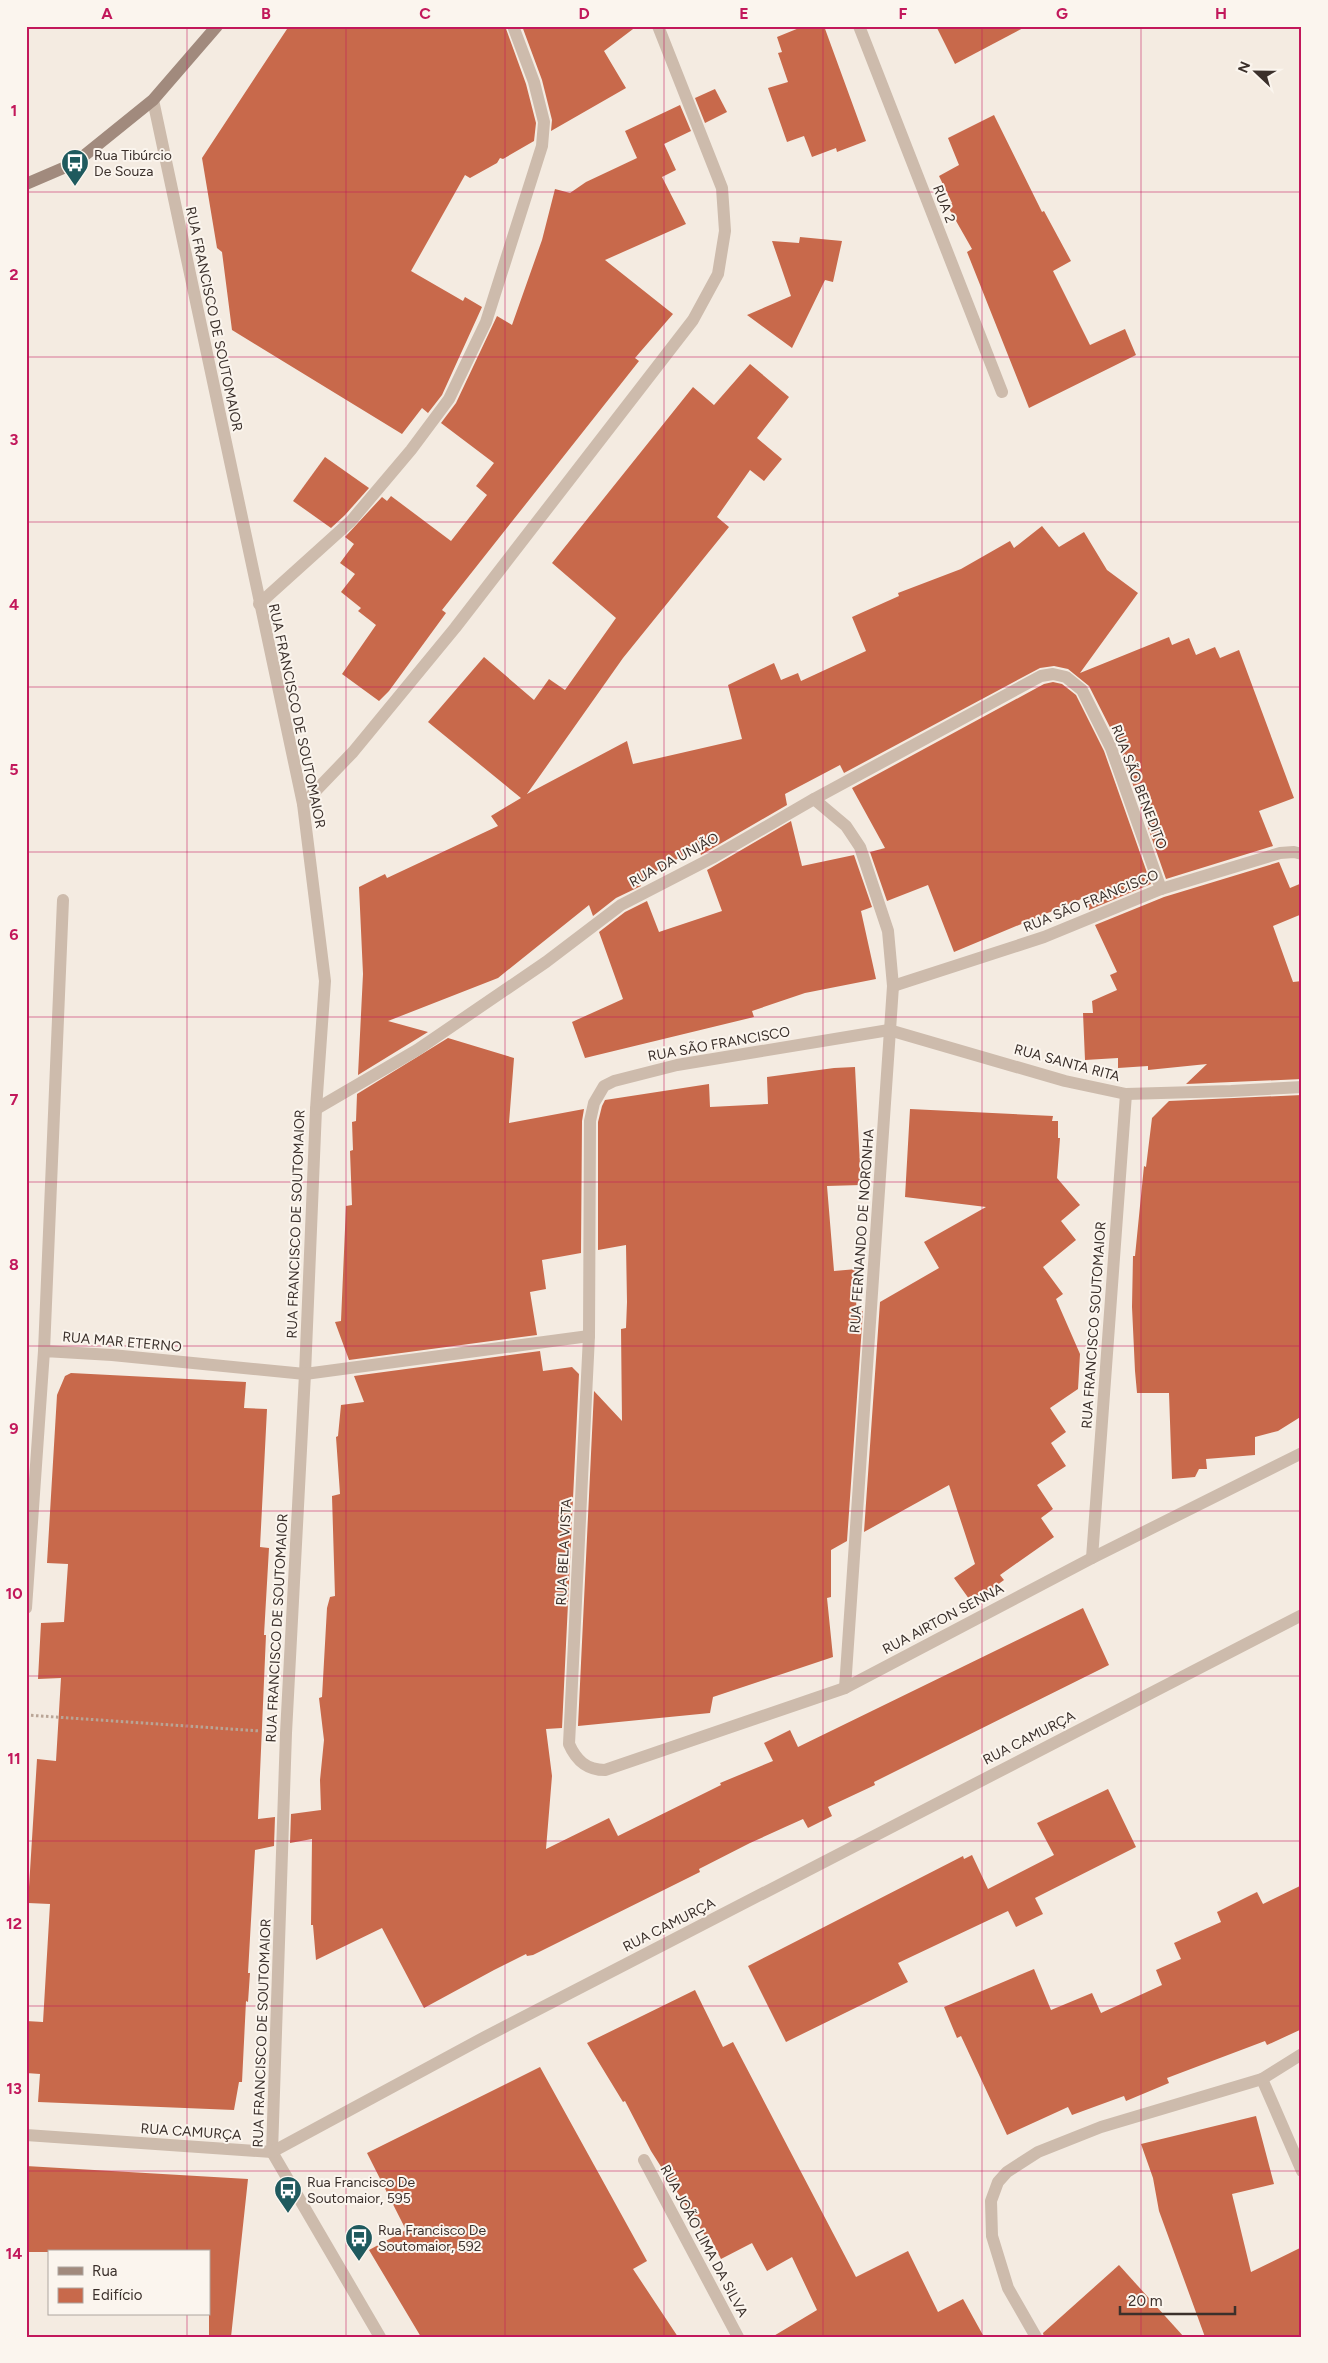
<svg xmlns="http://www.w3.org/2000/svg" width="1328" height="2363" font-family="Figtree,sans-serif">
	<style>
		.building { fill: #c8694b }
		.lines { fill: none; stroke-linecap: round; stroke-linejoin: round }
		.path { stroke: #b9a596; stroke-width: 3; stroke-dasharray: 2.5 2.5; stroke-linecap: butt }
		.minor { stroke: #cdbbac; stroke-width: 12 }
		.secondary { stroke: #a18a7d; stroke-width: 12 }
		.grid { fill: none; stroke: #c2185b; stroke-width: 1; stroke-opacity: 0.55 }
		.labels { text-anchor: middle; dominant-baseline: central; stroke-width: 4; stroke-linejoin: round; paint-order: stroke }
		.poi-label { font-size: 14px; fill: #3b302b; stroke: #fbf5ee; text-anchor: start }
		.street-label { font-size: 14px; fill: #3b302b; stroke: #fbf5ee }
		.neatline { fill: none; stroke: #c2185b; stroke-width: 2 }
		.grid-label { font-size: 16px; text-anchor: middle; font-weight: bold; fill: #c2185b }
	</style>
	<rect width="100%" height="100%" fill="#f4ebe1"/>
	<g class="building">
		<polygon points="289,26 505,26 526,84 536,123 534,141 503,159 500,158 497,163 470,178 465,175 411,271 463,301 465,297 482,307 442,395 428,413 422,408 402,434 232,330 222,252 217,248 202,158"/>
		<polygon points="522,26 637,26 604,51 626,88 551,131 552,120 542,80"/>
		<polygon points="804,26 824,26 866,141 837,152 836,148 812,157 804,136 787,142 768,88 788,82 778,53 782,52 777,37"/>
		<polygon points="936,26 1027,26 955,64"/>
		<polygon points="715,89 727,112 705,123 695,98"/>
		<polygon points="680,105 691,131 664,144 676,170 662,177 686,224 605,260 673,314 635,358 639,361 442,610 446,613 389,691 379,701 342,674 376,625 358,611 361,608 341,592 355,574 340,563 354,544 345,537 382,497 387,501 391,496 451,541 487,495 476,486 494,463 441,423 456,403 497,316 512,325 542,240 555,189 570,193 586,182 637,158 625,131"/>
		<polygon points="994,115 1042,212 1044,211 1071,261 1053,271 1090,345 1125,329 1136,355 1029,408 967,252 972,249 947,205 952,203 939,176 959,165 948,138"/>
		<polygon points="800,237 842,241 833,282 825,280 792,348 747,315 791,296 772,241 799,243"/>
		<polygon points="750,364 789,397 757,438 782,459 764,481 750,470 717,517 729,527 623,658 527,794 627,741 633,764 742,739 728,685 774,663 781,680 798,673 801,681 866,651 852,617 899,596 898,593 961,569 1010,541 1014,548 1042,526 1059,547 1084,532 1107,570 1138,593 1080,673 1169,637 1172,645 1189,638 1196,655 1215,647 1220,658 1239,650 1294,798 1259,811 1273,846 1166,879 1119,745 1089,686 1068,669 1054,666 1040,668 844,773 840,765 785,794 787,805 701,855 698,847 639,881 641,886 616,898 593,916 589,905 498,978 388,1021 428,1032 358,1075 363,974 359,887 385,874 387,878 498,826 491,816 521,798 428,722 484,657 534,700 549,679 565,690 616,618 552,563 693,387 714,405"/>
		<polygon points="325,457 369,488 345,515 331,528 293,501"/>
		<polygon points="1053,682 1062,684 1076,695 1104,751 1151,884 1089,910 1086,897 954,952 928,885 887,901 870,852 885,848 852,788 1044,684"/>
		<polygon points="791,821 802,866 854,855 872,907 861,911 876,979 805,993 752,1011 754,1017 585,1058 572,1022 623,999 599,932 625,912 647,901 659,932 722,911 707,870"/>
		<polygon points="1279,862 1290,888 1302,883 1302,914 1273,926 1293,982 1302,981 1302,1079 1186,1084 1207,1064 1148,1070 1148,1066 1118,1068 1118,1058 1085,1060 1083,1013 1093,1013 1092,1001 1117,990 1110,975 1117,972 1095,925 1164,897"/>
		<polygon points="448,1038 514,1058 509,1123 584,1109 582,1121 581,1253 542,1260 546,1289 530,1292 537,1335 349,1360 335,1322 341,1321 346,1206 352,1205 350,1151 353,1150 352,1122 356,1121 357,1094"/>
		<polygon points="855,1067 861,1185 827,1186 834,1271 857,1269 856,1315 863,1311 847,1541 831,1550 831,1597 827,1598 833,1657 713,1697 710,1713 578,1726 594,1391 622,1421 621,1329 626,1328 627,1302 626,1245 598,1250 598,1122 602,1106 605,1100 709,1084 710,1107 768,1104 767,1077 834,1068"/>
		<polygon points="1302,1095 1302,1416 1278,1431 1255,1437 1255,1455 1206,1459 1207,1469 1199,1469 1195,1477 1172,1479 1169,1393 1137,1393 1135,1371 1132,1307 1133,1256 1135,1256 1144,1166 1146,1167 1152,1118 1169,1101"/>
		<polygon points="910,1109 1053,1116 1052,1121 1058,1121 1058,1138 1060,1138 1057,1178 1080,1205 1061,1221 1076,1240 1043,1267 1063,1294 1056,1299 1080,1354 1078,1389 1050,1408 1066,1432 1051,1443 1066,1466 1037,1485 1053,1509 1041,1518 1054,1537 1000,1575 1004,1580 972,1603 954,1578 975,1564 949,1485 864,1532 880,1302 939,1268 924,1242 986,1207 905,1197"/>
		<polygon points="540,1351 543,1371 572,1367 579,1374 562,1728 546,1729 552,1776 546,1849 609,1818 618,1836 721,1785 720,1783 773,1761 764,1743 790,1730 798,1747 1083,1608 1109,1665 874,1782 875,1785 828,1807 832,1816 808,1828 803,1819 750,1843 699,1869 700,1872 533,1955 527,1956 526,1954 494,1970 424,2008 382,1928 316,1960 313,1925 311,1925 312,1839 290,1843 291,1814 321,1810 320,1780 324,1740 319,1698 322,1697 327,1608 330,1597 335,1596 332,1496 340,1494 336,1437 338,1436 341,1405 364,1402 354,1376"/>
		<polygon points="71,1373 246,1382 244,1408 267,1409 260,1547 269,1548 264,1635 266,1635 258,1819 275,1817 274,1846 255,1850 248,1973 250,1973 248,2002 246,2001 242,2082 239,2082 234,2110 38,2102 40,2074 26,2073 26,2021 43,2022 50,1904 28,1903 37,1759 56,1761 61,1678 38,1679 41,1623 64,1622 68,1564 47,1563 57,1395 65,1376"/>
		<polygon points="1108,1789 1136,1847 1035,1898 1043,1914 1016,1927 1008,1911 898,1963 908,1982 786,2042 748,1966 963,1856 964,1859 972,1855 988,1889 1054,1855 1037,1823"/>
		<polygon points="1302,1885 1302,2029 1267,2045 1265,2041 1167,2078 1169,2083 1126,2101 1124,2096 1072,2115 1068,2107 1007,2135 961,2036 957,2038 944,2007 1034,1969 1051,2010 1092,1993 1101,2013 1162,1985 1156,1970 1181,1959 1174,1943 1221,1922 1217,1912 1257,1892 1263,1904"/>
		<polygon points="695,1990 723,2047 733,2042 856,2277 908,2251 938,2312 963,2299 984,2337 772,2337 817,2310 792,2257 767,2271 752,2243 721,2259 710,2237 707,2239 651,2151 625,2101 623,2102 587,2043"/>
		<polygon points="540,2067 647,2261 633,2269 678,2337 421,2337 369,2250 406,2230 367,2153"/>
		<polygon points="1256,2116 1274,2184 1232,2194 1251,2272 1302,2247 1302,2337 1205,2337 1159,2211 1153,2178 1141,2144"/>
		<polygon points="26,2166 248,2179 231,2337 209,2337 209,2252 26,2252"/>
		<polygon points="1119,2265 1184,2337 1044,2337 1043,2333"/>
	</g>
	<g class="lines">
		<polyline class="path" points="26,1715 260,1731"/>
		<g class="minor">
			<polyline points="859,26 1002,392"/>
			<polyline points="153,100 303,804 325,981 316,1109 305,1374 286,1733 272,2152 380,2337"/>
			<polyline points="259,604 351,521 411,450 449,399 486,322 542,146 544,122 534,82 513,26"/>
			<polyline points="814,799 846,826 860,847 888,931 893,986 845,1688"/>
			<polyline points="303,804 353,752 455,628 693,320 718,274 725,231 722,188 658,26"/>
			<polyline points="893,986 1044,937 1161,889 1280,853 1294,852 1302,854"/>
			<path d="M1302,1087L1231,1091L1126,1094L1065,1081L889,1030L677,1065L614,1081L604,1086L594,1103L590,1121L589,1336L569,1744C576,1760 586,1770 605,1770L845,1688L1092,1558L1302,1453"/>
			<polyline points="316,1109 417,1050 546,962 621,905 712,858 814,799 1041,676 1053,674 1066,677 1082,690 1111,748 1161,889"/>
			<polyline points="44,1351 63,900"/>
			<polyline points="1092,1558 1126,1094"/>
			<polyline points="26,1608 44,1351 112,1355 305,1374 589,1336"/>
			<polyline points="1262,2079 1302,2171"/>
			<polyline points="26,2135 272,2152 483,2038 1302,1615"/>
			<polyline points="644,2160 738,2337"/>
			<polyline points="1036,2337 1008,2288 992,2236 991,2201 998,2182 1007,2172 1038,2152 1101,2127 1262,2079 1302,2054"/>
		</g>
		<polyline class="secondary" points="26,184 75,163 153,100 217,26"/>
	</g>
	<path class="grid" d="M187,26V2252M346,26V2337M505,26V2337M664,26V2337M823,26V2337M982,26V2337M1141,26V2337M26,192H1302M26,357H1302M26,522H1302M26,687H1302M26,852H1302M26,1017H1302M26,1182H1302M26,1346H1302M26,1511H1302M26,1676H1302M26,1841H1302M26,2006H1302M26,2171H1302M187,2314V2337"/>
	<defs>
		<symbol id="bus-pin" viewBox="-11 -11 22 30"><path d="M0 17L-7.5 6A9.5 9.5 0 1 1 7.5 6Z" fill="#1f5a5e" stroke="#fbf5ee"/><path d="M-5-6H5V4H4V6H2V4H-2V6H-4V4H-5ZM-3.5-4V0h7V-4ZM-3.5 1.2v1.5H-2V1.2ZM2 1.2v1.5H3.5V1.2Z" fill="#fff"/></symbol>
	</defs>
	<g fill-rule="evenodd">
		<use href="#bus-pin" x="59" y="147" width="32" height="43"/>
		<use href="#bus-pin" x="272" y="2174" width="32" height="43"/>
		<use href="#bus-pin" x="343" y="2222" width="32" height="43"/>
	</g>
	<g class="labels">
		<g class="poi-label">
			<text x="94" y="155">Rua Tibúrcio<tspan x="94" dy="16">De Souza</tspan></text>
			<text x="307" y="2182">Rua Francisco De<tspan x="307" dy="16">Soutomaior, 595</tspan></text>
			<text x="378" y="2230">Rua Francisco De<tspan x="378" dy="16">Soutomaior, 592</tspan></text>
		</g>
		<g class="street-label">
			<text transform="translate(944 204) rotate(69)">RUA 2</text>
			<text transform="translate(214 319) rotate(78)">RUA FRANCISCO DE SOUTOMAIOR</text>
			<text transform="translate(297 716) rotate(78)">RUA FRANCISCO DE SOUTOMAIOR</text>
			<text transform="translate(1139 787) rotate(69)">RUA SÃO BENEDITO</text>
			<text transform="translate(674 860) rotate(-28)">RUA DA UNIÃO</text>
			<text transform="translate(1091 901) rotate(-22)">RUA SÃO FRANCISCO</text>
			<text transform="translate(719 1044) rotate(-10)">RUA SÃO FRANCISCO</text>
			<text transform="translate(1067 1063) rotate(15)">RUA SANTA RITA</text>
			<text transform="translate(296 1224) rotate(-88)">RUA FRANCISCO DE SOUTOMAIOR</text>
			<text transform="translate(862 1231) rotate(-86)">RUA FERNANDO DE NORONHA</text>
			<text transform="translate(1094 1325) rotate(-86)">RUA FRANCISCO SOUTOMAIOR</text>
			<text transform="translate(122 1342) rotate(5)">RUA MAR ETERNO</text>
			<text transform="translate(564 1552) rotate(-87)">RUA BELA VISTA</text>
			<text transform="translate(943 1619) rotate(-28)">RUA AIRTON SENNA</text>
			<text transform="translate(277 1628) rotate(-87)">RUA FRANCISCO DE SOUTOMAIOR</text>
			<text transform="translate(1029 1738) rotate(-27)">RUA CAMURÇA</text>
			<text transform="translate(669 1925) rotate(-27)">RUA CAMURÇA</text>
			<text transform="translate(262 2033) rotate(-88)">RUA FRANCISCO DE SOUTOMAIOR</text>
			<text transform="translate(191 2132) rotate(4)">RUA CAMURÇA</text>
			<text transform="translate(704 2241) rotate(62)">RUA JOÃO LIMA DA SILVA</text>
		</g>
	</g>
	<rect width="1328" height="2363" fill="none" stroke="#fbf5ee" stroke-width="55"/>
	<rect x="48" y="2250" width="162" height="65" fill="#fbf5ee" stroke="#aea6a0"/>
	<rect x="58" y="2267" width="25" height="8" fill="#a18a7d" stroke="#aea6a0"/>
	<text x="92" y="2276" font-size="15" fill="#3b302b">Rua</text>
	<rect x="58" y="2288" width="25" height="15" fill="#c8694b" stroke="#aea6a0"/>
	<text x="92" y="2300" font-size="15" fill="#3b302b">Edifício</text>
	<g transform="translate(1256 72) rotate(292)" stroke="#fbf5ee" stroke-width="4" paint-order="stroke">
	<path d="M0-4L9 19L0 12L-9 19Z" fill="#3b302b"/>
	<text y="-8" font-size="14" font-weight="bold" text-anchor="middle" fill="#3b302b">N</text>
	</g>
	<path d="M1120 2306v8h115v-8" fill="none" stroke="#3b302b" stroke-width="2.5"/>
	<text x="1128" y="2306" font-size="15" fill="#3b302b" stroke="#fbf5ee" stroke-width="4" paint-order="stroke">20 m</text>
	<rect x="28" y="28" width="1272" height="2308" class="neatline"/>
	<g class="grid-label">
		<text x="107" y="19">A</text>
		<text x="266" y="19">B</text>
		<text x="425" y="19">C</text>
		<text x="584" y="19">D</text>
		<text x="744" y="19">E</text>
		<text x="903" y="19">F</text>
		<text x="1062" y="19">G</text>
		<text x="1221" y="19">H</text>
		<text x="14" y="116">1</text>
		<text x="14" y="280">2</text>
		<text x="14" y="445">3</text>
		<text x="14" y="610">4</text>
		<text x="14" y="775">5</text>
		<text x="14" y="940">6</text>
		<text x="14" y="1105">7</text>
		<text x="14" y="1270">8</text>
		<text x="14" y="1434">9</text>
		<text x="14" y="1599">10</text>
		<text x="14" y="1764">11</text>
		<text x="14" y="1929">12</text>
		<text x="14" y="2094">13</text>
		<text x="14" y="2259">14</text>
	</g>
</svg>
